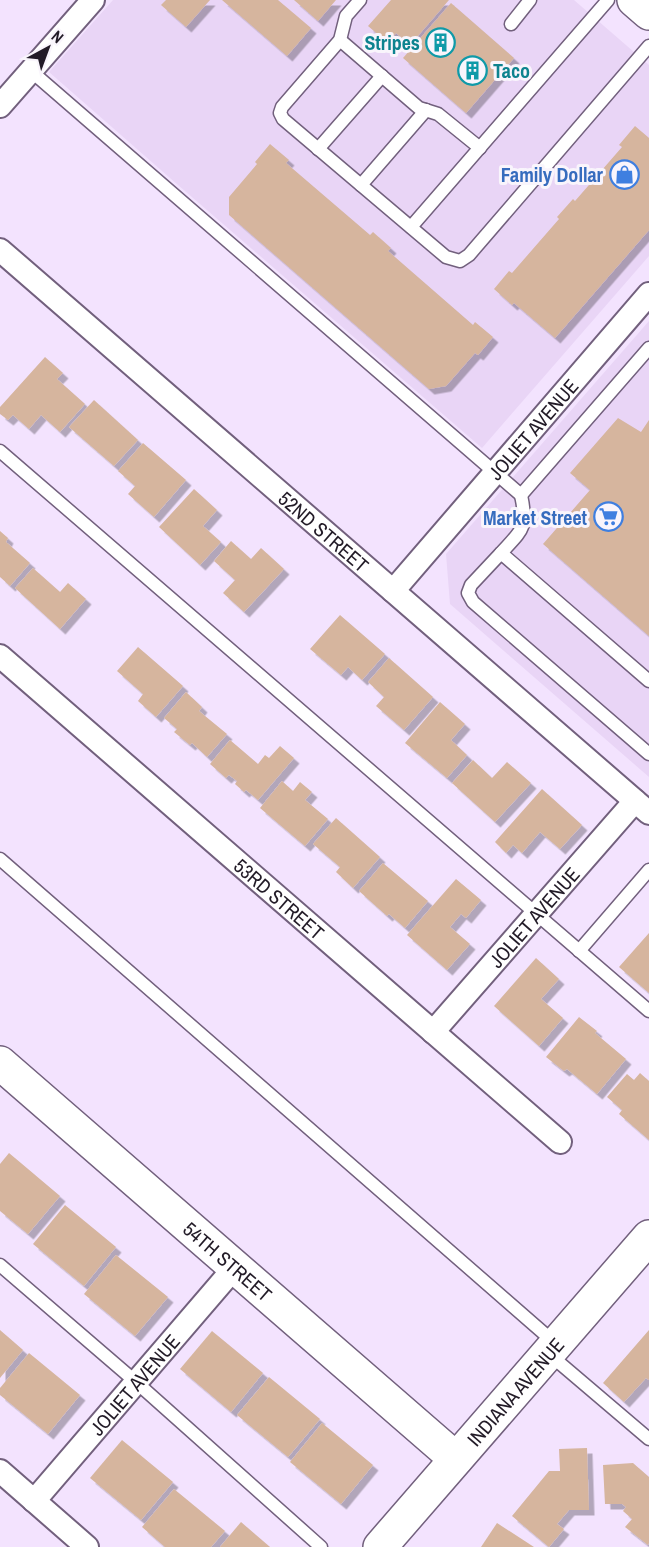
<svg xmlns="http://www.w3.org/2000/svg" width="649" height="1547" font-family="'Archivo Narrow',sans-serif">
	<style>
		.built { fill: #e9d5f6 }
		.building { fill: #d6b59e; filter: url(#shadow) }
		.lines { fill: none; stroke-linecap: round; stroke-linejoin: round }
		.lane-casing { stroke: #72607d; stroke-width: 15 }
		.street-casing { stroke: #72607d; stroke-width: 26 }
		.secondary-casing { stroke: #72607d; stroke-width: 36 }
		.lane { stroke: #fff; stroke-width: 12 }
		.street { stroke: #fff; stroke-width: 22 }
		.secondary { stroke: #fff; stroke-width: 33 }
		.labels { text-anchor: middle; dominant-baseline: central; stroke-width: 6; stroke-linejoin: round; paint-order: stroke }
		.culture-label { font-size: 20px; font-weight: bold; fill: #0d838f; stroke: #f9f5fc; text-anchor: end }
		.shop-label { font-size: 20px; font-weight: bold; fill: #366cbe; stroke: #f9f5fc; text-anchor: end }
		.street-label { font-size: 20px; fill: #221b27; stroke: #f9f5fc }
	</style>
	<defs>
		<filter id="shadow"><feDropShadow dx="5.5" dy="5.5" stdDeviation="0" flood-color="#0004"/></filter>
	</defs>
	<rect width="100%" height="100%" fill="#f3e3fe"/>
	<g class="built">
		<polygon points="113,0 574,0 649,65 649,256 482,448 178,185 49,72"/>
		<polygon points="649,321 649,777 450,604 446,554"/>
	</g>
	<g class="building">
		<polygon points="166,0 210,0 186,27 161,5"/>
		<polygon points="222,0 278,0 311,28 287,56"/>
		<polygon points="294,0 336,0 318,21"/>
		<polygon points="391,0 449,0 410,45 396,33 388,43 368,26"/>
		<polygon points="451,3 514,58 466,113 403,58"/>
		<polygon points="635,126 649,138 649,230 555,338 514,303 512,305 494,289 509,271 512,273 559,219 557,217 573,199 575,201 622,147 619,145"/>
		<polygon points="270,144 289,160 286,163 370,235 373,232 391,248 388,251 473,325 475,322 493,337 478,355 475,353 446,386 429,389 229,215 229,197 257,164 255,162"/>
		<polygon points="45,357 63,373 57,379 85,404 60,432 41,415 29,429 13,415 8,420 0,414 0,407"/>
		<polygon points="94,400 138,440 114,466 69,427"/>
		<polygon points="618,418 641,432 649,420 649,636 543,544 590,490 570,473"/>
		<polygon points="143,443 186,480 154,517 128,494 135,486 118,471"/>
		<polygon points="194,489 217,510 203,526 221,542 200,565 159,527"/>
		<polygon points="0,531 8,538 6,542 30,563 10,586 0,577"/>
		<polygon points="231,541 251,559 261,548 284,569 244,612 223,593 235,580 214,561"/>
		<polygon points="33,568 60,592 68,583 86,599 60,629 15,588"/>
		<polygon points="340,615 385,654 362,680 348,667 341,675 310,649"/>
		<polygon points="138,647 183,686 156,717 138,701 143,694 117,671"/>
		<polygon points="389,658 433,697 404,730 376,706 384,697 368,682"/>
		<polygon points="186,692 202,707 199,711 227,734 207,757 192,743 190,745 174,732 177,729 164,718"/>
		<polygon points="440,702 465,724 451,740 467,755 447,778 405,743"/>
		<polygon points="230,740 258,764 265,755 269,758 280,746 294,758 258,800 246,790 244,792 235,784 237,781 229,775 226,778 210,764"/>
		<polygon points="473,760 492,778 507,762 531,783 495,822 452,783"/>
		<polygon points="282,781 293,791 300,782 312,792 305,800 328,819 305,846 260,808"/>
		<polygon points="542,789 582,825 560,849 540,832 522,853 513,845 506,853 495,842"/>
		<polygon points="336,818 380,857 353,888 336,872 340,867 313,844"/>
		<polygon points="383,863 428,901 405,928 389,914 387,916 359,891"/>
		<polygon points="456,879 481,900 466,918 461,914 450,927 470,944 447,970 407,935"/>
		<polygon points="649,933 649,993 619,967"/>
		<polygon points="536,958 559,979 541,999 563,1018 539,1046 494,1006"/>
		<polygon points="579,1017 597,1031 595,1033 626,1059 597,1094 567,1069 564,1071 546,1057"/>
		<polygon points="640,1073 649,1081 649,1140 619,1114 622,1110 607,1097 627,1074 634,1080"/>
		<polygon points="9,1153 60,1196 28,1234 0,1211 0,1164"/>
		<polygon points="65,1205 116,1247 84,1286 33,1244"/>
		<polygon points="116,1255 168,1297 135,1336 84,1294"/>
		<polygon points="0,1330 23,1350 0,1378"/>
		<polygon points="649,1330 649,1380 646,1378 624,1402 603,1383"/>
		<polygon points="212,1331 263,1373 231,1412 180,1369"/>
		<polygon points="29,1353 80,1395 48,1434 0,1395 0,1388"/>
		<polygon points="269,1377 320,1419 288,1457 237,1415"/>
		<polygon points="322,1423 373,1465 341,1504 290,1462"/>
		<polygon points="122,1440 173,1482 141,1520 90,1478"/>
		<polygon points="587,1448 589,1510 569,1510 557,1524 564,1529 549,1547 512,1516 549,1471 560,1471 559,1449"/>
		<polygon points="633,1463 649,1477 649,1543 648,1545 625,1527 632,1519 623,1511 626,1507 622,1504 605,1504 603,1465"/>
		<polygon points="174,1489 225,1531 211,1547 165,1547 142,1527"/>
		<polygon points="241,1522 270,1547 220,1547"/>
		<polygon points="497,1523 534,1547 481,1547"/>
	</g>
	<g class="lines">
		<defs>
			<g id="lane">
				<polyline points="360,0 346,16 340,40 282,107 280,113 283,119 446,257 460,261 469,255 649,46"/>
				<polyline points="511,24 530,0"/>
				<polyline points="340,40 419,108 438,114 480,148"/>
				<polyline points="31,71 521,495 649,348"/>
				<polyline points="318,149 382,76"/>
				<polyline points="361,185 426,110"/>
				<polyline points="411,227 608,0"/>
				<polyline points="0,451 649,1011"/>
				<path d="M501,553C523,529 528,528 521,495"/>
				<polyline points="649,681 501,553 471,585 468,593 473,602 649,754"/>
				<polyline points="0,859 555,1343"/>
				<polyline points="579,951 649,870"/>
				<polyline points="0,1265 136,1382 321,1547"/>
				<polyline points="549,1354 649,1439"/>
			</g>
			<g id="street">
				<polyline points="0,106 93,0"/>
				<path id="s1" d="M0,250L649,813"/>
				<path id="s2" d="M393,591L649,294"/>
				<path id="s3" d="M0,656L560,1142"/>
				<path id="s4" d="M433,1032L635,801"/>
				<polyline points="0,1471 87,1547"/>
				<path id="s5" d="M34,1501L235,1267"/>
			</g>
			<g id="secondary">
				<polyline points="634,0 649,13"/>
				<path id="s6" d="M0,1063L456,1459"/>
				<path id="s7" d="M380,1547L649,1237"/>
			</g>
		</defs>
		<use href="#lane" class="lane-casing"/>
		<use href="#street" class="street-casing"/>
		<use href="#secondary" class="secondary-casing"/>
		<use href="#lane" class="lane"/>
		<use href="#street" class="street"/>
		<use href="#secondary" class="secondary"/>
	</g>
	<defs>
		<symbol id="building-ring" viewBox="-11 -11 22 22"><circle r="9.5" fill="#f9f5fc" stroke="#0f9aa8" stroke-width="1.5"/><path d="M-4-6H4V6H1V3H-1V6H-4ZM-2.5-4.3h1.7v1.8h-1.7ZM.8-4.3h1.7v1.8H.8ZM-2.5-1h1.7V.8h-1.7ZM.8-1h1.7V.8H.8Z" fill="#0f9aa8"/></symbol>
		<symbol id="shop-ring" viewBox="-11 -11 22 22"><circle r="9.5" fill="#f9f5fc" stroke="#3f7fe0" stroke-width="1.5"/><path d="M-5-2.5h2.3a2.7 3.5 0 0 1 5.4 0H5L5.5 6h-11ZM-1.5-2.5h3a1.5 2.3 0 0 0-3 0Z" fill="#3f7fe0"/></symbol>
		<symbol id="supermarket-ring" viewBox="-11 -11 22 22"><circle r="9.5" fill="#f9f5fc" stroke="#3f7fe0" stroke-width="1.5"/><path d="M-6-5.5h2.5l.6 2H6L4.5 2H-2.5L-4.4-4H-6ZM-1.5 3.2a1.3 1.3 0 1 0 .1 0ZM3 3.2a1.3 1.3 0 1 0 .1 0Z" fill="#3f7fe0"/></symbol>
	</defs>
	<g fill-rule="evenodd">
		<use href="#building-ring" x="424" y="26" width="33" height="33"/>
		<use href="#building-ring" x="456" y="54" width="33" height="33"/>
		<use href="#shop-ring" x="608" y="158" width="33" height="33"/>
		<use href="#supermarket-ring" x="592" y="500" width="33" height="33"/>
	</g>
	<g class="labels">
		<g class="culture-label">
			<text x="420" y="42">Stripes</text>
			<text x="493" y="70" text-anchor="start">Taco</text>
		</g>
		<g class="shop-label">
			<text x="603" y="174">Family Dollar</text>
			<text x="587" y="517">Market Street</text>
		</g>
		<g class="street-label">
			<text stroke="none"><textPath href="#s2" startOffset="214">JOLIET AVENUE</textPath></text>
			<text stroke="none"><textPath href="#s1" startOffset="429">52ND STREET</textPath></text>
			<text stroke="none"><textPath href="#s3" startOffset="370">53RD STREET</textPath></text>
			<text stroke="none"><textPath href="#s4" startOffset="153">JOLIET AVENUE</textPath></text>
			<text stroke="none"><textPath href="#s6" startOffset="302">54TH STREET</textPath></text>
			<text stroke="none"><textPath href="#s5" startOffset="154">JOLIET AVENUE</textPath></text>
			<text stroke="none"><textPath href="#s7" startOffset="206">INDIANA AVENUE</textPath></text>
		</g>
	</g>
	<g transform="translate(48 48) rotate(41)" stroke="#f9f5fc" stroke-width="4.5" paint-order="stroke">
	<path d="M0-4.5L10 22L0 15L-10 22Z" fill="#221b27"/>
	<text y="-9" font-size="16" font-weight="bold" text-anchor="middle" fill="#221b27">N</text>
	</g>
</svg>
